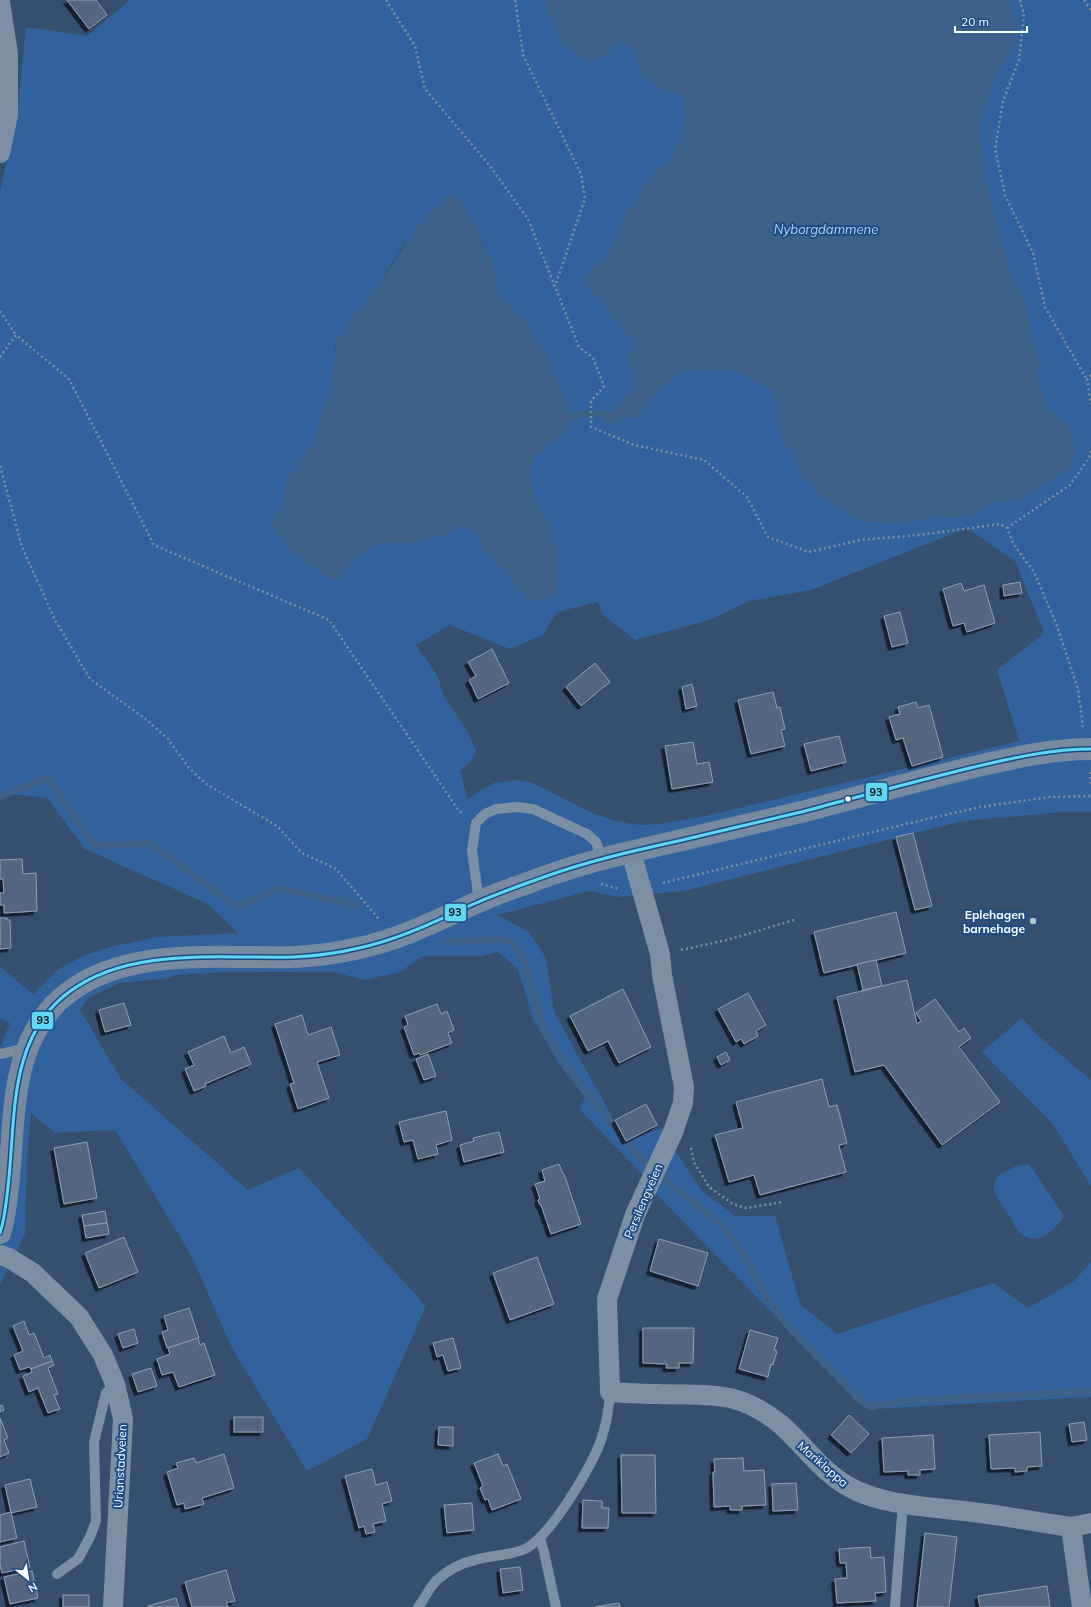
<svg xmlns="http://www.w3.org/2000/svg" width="1091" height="1607" font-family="Mulish,sans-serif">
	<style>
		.green { fill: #32629d; fill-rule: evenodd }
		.water { fill: #3f6089 }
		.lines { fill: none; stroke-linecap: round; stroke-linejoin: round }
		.stream { stroke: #3f6089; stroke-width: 7 }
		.building { fill: #52667f; stroke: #909fb2; filter: url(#shadow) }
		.path { stroke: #7d8fa4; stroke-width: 2.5; stroke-dasharray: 2 3; stroke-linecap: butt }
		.lane { stroke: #7d8fa4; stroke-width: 10 }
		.street { stroke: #7d8fa4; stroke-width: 20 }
		.secondary { stroke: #778aa0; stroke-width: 22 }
		.bus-1-casing { stroke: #1e4c86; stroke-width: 6 }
		.bus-1 { stroke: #60d8f3; stroke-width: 3 }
		.bus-dot { fill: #fff; stroke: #1e4c86; stroke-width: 1.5 }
		.poi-dot { fill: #b9c1cc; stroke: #1e4c86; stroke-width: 1.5 }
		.labels { text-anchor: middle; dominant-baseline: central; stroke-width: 4; stroke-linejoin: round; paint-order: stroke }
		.poi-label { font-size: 12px; font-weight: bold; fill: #fff; stroke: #1e4c86; text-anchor: end }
		.street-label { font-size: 12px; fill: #fff; stroke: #1e4c86 }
		.water-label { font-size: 13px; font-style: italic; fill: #b2cff2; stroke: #1e4c86 }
		.line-badge { stroke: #1e4c86; stroke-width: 1.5 }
		.pale-badge-label { font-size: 11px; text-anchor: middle; font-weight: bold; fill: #111 }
	</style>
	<defs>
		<filter id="shadow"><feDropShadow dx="-3.5" dy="3.5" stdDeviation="0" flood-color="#0009"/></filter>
	</defs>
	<rect width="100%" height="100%" fill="#364f6e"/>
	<g class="green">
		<path d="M130,0H547L548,5L586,62L608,54L615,43L622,40L632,49L641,71L657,88L682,94L684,122L674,157L653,174L616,230L614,246L607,256L582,279L584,287L593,292L632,340L629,356L634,391C622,405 614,403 610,423L643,410L652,397L680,371H736L774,391L775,423L803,477L826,500L862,521L903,524L936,515L955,518L977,514L992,502L1001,501L1020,500L1064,421L1049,411L1036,375L1040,365L1029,329L1027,308L1009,271L986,183L979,130L985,103L1003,60L1011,53L1017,25L1008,0H1091V812H1061L963,821L684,891L619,897L589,891L497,915L529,932L546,958L554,1012L610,1113L625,1143L661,1128L700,1189L735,1216H775L800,1304L837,1334L993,1283L1028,1308L1074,1281L1091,1262V1397L872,1409L865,1408L662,1200L638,1170L580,1110L585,1097L559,1064L533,1019L518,969L498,952L481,956H422L400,972L364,980L334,972H225L176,975L168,978L120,983L90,997L80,1010L121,1079L248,1190L299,1168L426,1306L367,1439L307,1471L232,1348L191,1255L115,1130L55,1133L31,1113L27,1156L25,1234L0,1284V1048L10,1023L0,1019V967L33,994L59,969L83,956L106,948L158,937L238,933L208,904L85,849L47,798L0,793V191L17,116L26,27L87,36ZM457,196L482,241L484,250L491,258L498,294L516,313L526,321L535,340L550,358L555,379L568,404V431L556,438L533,458L530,474L533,492L539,510L550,522L552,540L558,553L498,564L486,553L480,540L473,531L459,525L449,533L413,543H377L349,563L342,577L272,523L280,512L286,482L298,462L309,451L313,442L328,398L336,352L335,346L346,325L373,293L403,246ZM967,528L1015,561L1044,633L997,670L1019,741L706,816L658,824L640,825L616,821L592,813L533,783L517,780L494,783L479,791L468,800L460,771L470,763L476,751L469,734L443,695L438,676L416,645L450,625L510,649L543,635L557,612L598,602L603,615L635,640L710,620L749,601L811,590Z"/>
		<polygon points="1022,1018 1037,1035 1091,1080 1091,1186 1053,1124 982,1052"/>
		<path d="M1029,1164L1064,1216C1056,1229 1040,1245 1024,1236C1018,1233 1013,1222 1009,1216C1003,1206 996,1198 993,1186L999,1175L1014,1167Z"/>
	</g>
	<g class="water">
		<path d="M547,0H1008L1017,25V41L1011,53L1003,60L985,103L979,130L986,183L1009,271L1027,308L1029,329L1040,365L1036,375L1049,411L1064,421L1070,430L1076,452L1069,468L1020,500L1001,501L992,502L977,514L955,518L936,515L903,524L862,521L826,500L803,477L775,423L774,391L736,371H680L652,397L643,410L635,418C623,417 615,423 603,424L604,414L612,412L633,391L629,356L632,340L593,292L584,287L582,279L607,256L614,246L616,230L653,174L674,157L684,122L682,95L657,88L641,71L632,49L622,40L615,43L608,54L586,62C563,45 549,30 547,0Z"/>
		<polygon points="451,194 457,196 478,230 484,250 491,258 498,294 516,313 526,321 535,340 550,358 555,379 568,404 570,418 568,431 556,438 533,458 530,474 533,492 539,510 550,522 552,540 558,553 556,596 529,602 498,564 486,553 480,540 473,531 459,525 449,533 413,543 377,543 349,563 342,577 337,580 332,580 299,557 283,542 272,523 280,512 286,482 298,462 309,451 313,442 328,398 336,352 336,341 346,325 373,293 423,218 445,197"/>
	</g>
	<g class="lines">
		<g class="stream">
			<polyline points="570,418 585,414 604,414"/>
			<polyline points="0,796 48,778 95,846 149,843 238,907 280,888 357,905"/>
			<polyline points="444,941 462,942 495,939 511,942 522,955 528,972 535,1001 544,1030 555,1048 574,1076 641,1159 663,1178 724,1227 745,1257 768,1299 787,1325 861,1401 872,1407 898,1401 1091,1391"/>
		</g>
	</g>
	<g class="building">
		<polygon points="67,0 96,0 107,15 89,29"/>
		<polygon points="1020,582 1022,593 1004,596 1003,585"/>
		<polygon points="961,583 964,591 984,585 995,623 967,632 964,623 953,626 943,589"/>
		<polygon points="900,612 908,643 892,647 884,616"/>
		<polygon points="492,649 509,683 478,699 469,680 476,676 468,662"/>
		<polygon points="595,663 610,682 581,706 566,687"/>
		<polygon points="692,684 697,706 686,709 682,687"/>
		<polygon points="773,692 777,708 780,707 785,729 781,730 785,746 751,754 738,700"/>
		<polygon points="916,702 918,708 929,705 943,757 912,766 903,738 896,740 889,717 900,714 898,707"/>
		<polygon points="839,736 846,762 811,771 804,744"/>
		<polygon points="693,742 697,764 709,762 713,782 672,789 665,746"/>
		<polygon points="913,833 932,906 915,910 896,837"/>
		<polygon points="22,859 23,874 36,873 37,911 4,913 4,905 0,905 0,893 4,893 3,879 0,879 0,860"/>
		<polygon points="896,912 906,953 824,973 814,932"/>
		<polygon points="0,918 7,918 7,920 10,920 11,948 0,949"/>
		<polygon points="876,960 882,986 863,990 857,964"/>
		<polygon points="907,980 917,1024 921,1021 916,1013 935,999 959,1032 964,1028 971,1038 959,1047 1000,1102 942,1145 884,1065 855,1072 837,997"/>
		<polygon points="623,989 651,1047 619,1063 608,1041 588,1051 570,1016"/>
		<polygon points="748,993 766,1025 756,1031 758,1036 744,1044 741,1039 736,1042 718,1009"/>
		<polygon points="124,1003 131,1025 105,1032 99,1010"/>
		<polygon points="437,1004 441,1014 447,1011 454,1030 448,1033 452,1043 420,1055 419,1053 414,1055 404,1027 408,1025 405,1016"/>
		<polygon points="302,1015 308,1035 331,1027 340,1055 317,1062 329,1098 298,1109 290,1084 294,1083 275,1024"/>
		<polygon points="224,1036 231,1053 244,1047 251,1064 205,1084 206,1086 194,1091 185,1069 194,1065 188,1052"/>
		<polygon points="726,1052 730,1060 721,1065 717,1057"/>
		<polygon points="428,1054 436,1076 424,1080 416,1059"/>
		<polygon points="822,1079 829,1107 837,1105 847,1143 840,1145 839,1146 846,1172 760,1195 754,1175 729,1182 715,1135 743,1128 736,1102"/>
		<polygon points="646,1104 657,1125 626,1141 615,1120"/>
		<polygon points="446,1111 452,1140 436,1145 438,1154 418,1159 413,1140 404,1142 399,1122"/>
		<polygon points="499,1132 504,1152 464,1162 460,1145 474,1141 473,1138"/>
		<polygon points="87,1142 97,1198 64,1204 54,1148"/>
		<polygon points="559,1164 563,1174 564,1174 581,1224 551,1234 541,1205 540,1205 538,1200 540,1199 535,1184 545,1181 542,1170"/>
		<polygon points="105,1211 107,1223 84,1226 82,1215"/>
		<polygon points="107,1223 109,1234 86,1238 84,1226"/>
		<polygon points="124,1237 138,1272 99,1288 85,1253"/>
		<polygon points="659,1239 708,1253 698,1286 650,1271"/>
		<polygon points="537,1257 554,1304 510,1320 493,1273"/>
		<polygon points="189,1308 199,1338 167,1348 162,1332 168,1330 164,1316"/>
		<polygon points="24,1321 29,1335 34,1333 44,1358 50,1355 52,1361 31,1369 29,1367 20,1370 14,1355 23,1351 13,1326"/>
		<polygon points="643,1328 694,1328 693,1363 679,1363 679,1368 666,1368 667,1364 643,1363"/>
		<polygon points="134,1329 138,1343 123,1348 118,1334"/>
		<polygon points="750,1330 778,1338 774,1350 777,1351 773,1365 771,1364 768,1377 739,1369"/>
		<polygon points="198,1338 200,1345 204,1343 215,1375 179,1387 173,1372 162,1375 157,1359 170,1354 168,1348"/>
		<polygon points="453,1338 461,1368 448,1371 443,1355 437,1357 433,1343"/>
		<polygon points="52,1361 54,1365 48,1368 58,1394 54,1395 60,1409 48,1413 38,1388 29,1392 23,1376 32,1372 31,1369"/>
		<polygon points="151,1368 157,1386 138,1392 132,1374"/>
		<polygon points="2,1405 4,1410 0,1412 0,1406"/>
		<polygon points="849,1415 869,1434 851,1453 831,1435"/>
		<rect x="234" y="1417" width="29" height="15"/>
		<polygon points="0,1418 8,1438 4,1440 9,1453 0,1457"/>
		<polygon points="1084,1422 1087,1440 1072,1442 1069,1424"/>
		<polygon points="439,1427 453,1427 453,1446 438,1445"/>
		<polygon points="1040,1432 1042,1466 1027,1467 1027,1471 1015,1472 1015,1468 991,1469 989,1435"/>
		<polygon points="933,1435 935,1469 920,1470 920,1475 908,1475 908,1471 884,1472 882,1438"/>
		<polygon points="224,1454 234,1488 202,1498 204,1504 185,1509 184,1503 177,1505 167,1472 178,1468 176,1463 194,1458 196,1463"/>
		<polygon points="498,1454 503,1466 507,1464 521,1499 492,1510 488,1499 485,1500 480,1488 483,1486 474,1463"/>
		<polygon points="621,1455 655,1455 656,1513 622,1513"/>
		<polygon points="743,1458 744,1471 764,1470 766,1505 742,1506 742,1510 730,1510 730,1506 714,1507 713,1472 715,1472 714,1459"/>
		<polygon points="372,1469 376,1485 387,1482 392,1501 382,1504 386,1521 373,1524 375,1532 366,1534 364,1526 359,1528 345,1476"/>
		<polygon points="30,1479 37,1507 11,1513 5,1485"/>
		<polygon points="796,1483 798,1510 773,1511 772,1484"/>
		<polygon points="583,1500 602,1501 602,1508 609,1508 608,1528 582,1528"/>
		<polygon points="472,1503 474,1530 447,1533 444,1505"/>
		<polygon points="11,1512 17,1538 0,1542 0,1515"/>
		<polygon points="925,1533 957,1537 949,1607 917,1607"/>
		<polygon points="24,1541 30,1567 2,1573 0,1565 0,1547"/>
		<polygon points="870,1547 871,1558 884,1557 886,1592 875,1593 876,1601 837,1603 835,1579 847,1578 846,1563 840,1563 839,1549"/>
		<polygon points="520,1567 523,1590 503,1593 500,1569"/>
		<polygon points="226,1570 235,1601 226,1603 228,1607 192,1607 185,1582"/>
		<polygon points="32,1571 38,1598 10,1604 4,1577"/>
		<polygon points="1047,1586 1050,1607 980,1607 978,1596"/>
		<rect x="63" y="1595" width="26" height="12"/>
		<polygon points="176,1598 179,1607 148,1607 148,1606"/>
		<polygon points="619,1603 620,1607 595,1607"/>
	</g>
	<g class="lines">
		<g class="path">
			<polyline points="386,0 415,46 425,89 490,166 528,219 579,347 593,358 604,386 591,401 591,427 634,445 704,460 747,497 768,537 809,552 860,540 919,535 1000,524 1007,528 1014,545 1034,572 1057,626 1078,689 1083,727"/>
			<polyline points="515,0 523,55 581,174 585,199 555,286"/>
			<polyline points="1020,0 1024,15 1019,60 1003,101 995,149 1005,195 1033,253 1045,307 1087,380"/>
			<polyline points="1084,0 1091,10"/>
			<polyline points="0,311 16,335"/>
			<polyline points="0,357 16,335 69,379 154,545 329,620 459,811 462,813"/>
			<polyline points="1091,375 1087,380 1091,404"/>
			<polyline points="0,466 22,547 55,620 90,679 147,720 168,739 189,768 206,784 277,826 302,853 336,869 379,919"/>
			<polyline points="1007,528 1070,485 1089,458 1091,451"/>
			<polyline points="1090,772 1091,785"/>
			<polyline points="663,883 927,819 980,807 1050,797 1091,796"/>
			<polyline points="601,884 619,889"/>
			<polyline points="681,950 727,940 794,920"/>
			<polyline points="691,1148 694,1162 709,1187 733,1204 746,1208 783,1202"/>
		</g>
		<g class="lane">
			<polyline points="479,902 472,850 476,823 485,814 496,809 517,807 533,809 587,834 596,842 602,859"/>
			<polyline points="0,1054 27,1048"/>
			<polyline points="540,1538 544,1552 556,1607"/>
			<polyline points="57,1574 78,1559 90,1537 96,1521 94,1442 106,1393 115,1384"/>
			<path d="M418,1607C425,1599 429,1587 437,1580C447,1571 461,1563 475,1560C491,1555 509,1556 525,1549C550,1537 594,1464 602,1437C607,1422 609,1408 610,1392"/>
			<polyline points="895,1607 903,1503"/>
		</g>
		<g class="street">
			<polyline points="0,2 8,54 8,115 0,153"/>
			<path d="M631,852L660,954L662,975L684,1087L683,1103L673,1132L635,1215L607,1299L610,1392C626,1393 642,1394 658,1394C709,1396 736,1389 779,1423C803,1443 822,1473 851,1488C884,1506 935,1507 972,1512C1005,1516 1038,1522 1071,1527L1091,1523"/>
			<polyline points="0,1255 9,1258 33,1273 79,1317 103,1355 115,1384 123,1419 113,1607"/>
			<polyline points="1071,1527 1082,1607"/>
		</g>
		<path class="secondary" d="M0,1233C5,1218 6,1203 8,1187C16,1120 7,1038 69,992C130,946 222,959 294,957C316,956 338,953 359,948C401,939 438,920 476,903C498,893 522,885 544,877C588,861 633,851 678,841C719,831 760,822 801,812C858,797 916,781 974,767C1013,758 1051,749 1091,749"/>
		<defs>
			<path id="bus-1" d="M0,1233C5,1218 6,1203 8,1187C16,1120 7,1038 69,992C130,946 222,959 294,957C316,956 338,953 359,948C401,939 438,920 476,903C498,893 522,885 544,877C588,861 633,851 678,841C719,831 760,822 801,812C858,797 916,781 974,767C1013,758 1051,749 1091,749"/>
		</defs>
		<use href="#bus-1" class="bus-1-casing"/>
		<use href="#bus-1" class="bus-1"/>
	</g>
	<circle class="bus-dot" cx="848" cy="799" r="3.5"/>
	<circle class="poi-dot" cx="1033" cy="921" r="4"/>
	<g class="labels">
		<g class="poi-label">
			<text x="1025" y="914">Eplehagen<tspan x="1025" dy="14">barnehage</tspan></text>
		</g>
		<g class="street-label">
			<text transform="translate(643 1201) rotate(-67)">Persilengveien</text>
			<text transform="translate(823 1464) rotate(41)">Marikloppa</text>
			<text transform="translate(120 1466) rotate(-87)">Urianstadveien</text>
		</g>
		<g class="water-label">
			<text x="826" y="229">Nyborgdammene</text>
		</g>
	</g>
	<g class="line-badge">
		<rect x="865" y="782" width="23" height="20" rx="4" fill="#60d8f3"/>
		<rect x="444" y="903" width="23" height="19" rx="4" fill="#60d8f3"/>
		<rect x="31" y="1011" width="23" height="19" rx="4" fill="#60d8f3"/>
	</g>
	<g class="pale-badge-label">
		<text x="876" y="796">93</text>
		<text x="455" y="916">93</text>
		<text x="43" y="1024">93</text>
	</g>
	<g transform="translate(28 1579) rotate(150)" stroke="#1e4c86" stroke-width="3" paint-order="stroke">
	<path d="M0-3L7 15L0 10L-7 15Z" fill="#ffffff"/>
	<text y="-6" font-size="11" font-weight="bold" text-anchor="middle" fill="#ffffff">N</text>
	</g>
	<path d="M955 26v6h72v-6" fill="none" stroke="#ffffff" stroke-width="2"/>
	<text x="961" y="26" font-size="12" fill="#ffffff" stroke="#1e4c86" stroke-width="3" paint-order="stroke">20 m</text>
</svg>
